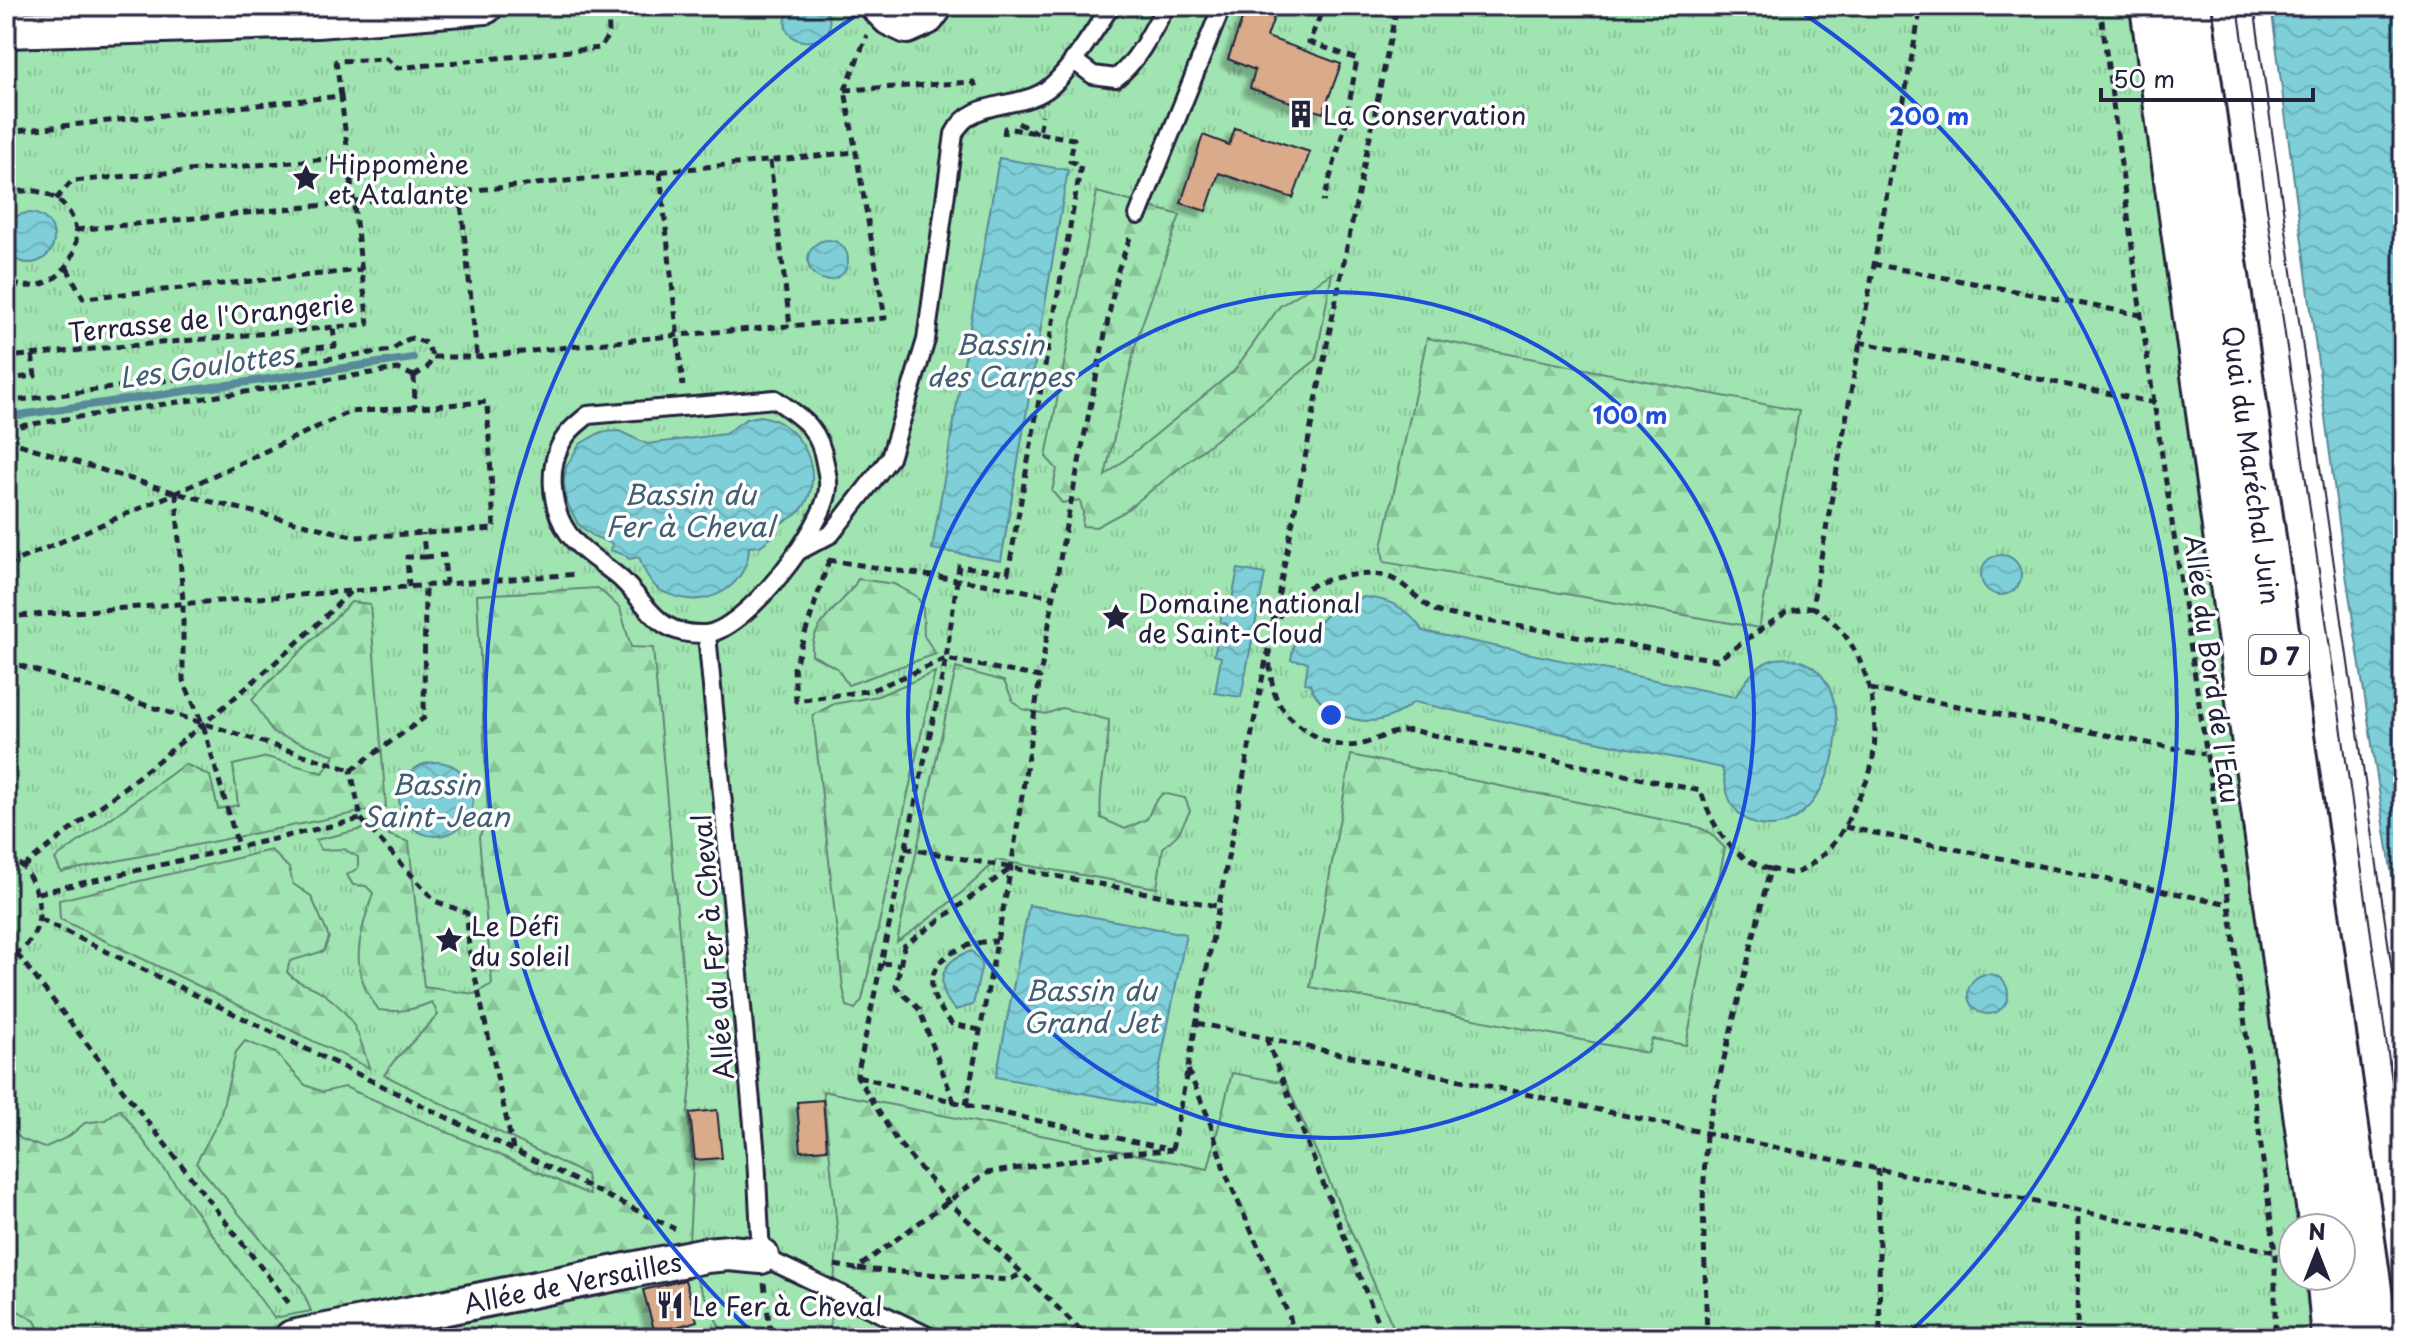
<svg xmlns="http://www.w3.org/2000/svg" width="2409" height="1344" font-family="'Playpen Sans',sans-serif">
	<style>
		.grass { fill: url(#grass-tufts); stroke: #618476; stroke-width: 2 }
		.forest { fill: url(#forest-firs); stroke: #618476; stroke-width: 2 }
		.water { fill: url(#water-waves); stroke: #598a99; stroke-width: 2 }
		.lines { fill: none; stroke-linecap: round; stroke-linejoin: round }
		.stream { stroke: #598a99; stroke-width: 8 }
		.building { fill: #d9ab8b; stroke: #22223b; stroke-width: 2; filter: url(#shadow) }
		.service-casing { stroke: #22223b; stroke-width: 22 }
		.minor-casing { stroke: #22223b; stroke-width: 40 }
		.primary-casing { stroke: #22223b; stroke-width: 50 }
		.path { stroke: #22223b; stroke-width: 5; stroke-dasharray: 8 6; stroke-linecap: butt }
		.service { stroke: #fff; stroke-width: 16 }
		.minor { stroke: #fff; stroke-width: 34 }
		.primary { stroke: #fff; stroke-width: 44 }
		.tram { stroke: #22223b; stroke-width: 2 }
		.ring { fill: none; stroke: #1d4ed8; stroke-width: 4 }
		.labels { text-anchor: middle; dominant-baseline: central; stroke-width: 7; stroke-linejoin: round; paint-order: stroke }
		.shield { fill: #fff; stroke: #646476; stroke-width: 2 }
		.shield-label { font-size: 24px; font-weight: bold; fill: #22223b }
		.poi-label { font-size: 26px; fill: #22223b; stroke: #fff; text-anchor: start }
		.street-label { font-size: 26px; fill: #22223b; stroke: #fff }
		.water-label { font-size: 28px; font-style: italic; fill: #425f72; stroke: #fff }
		.centre { fill: #1d4ed8; stroke: #fff; stroke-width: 4 }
		.ring-label { font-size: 24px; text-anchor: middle; font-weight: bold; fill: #1d4ed8; stroke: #fff; stroke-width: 7; stroke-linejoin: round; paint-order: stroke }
	</style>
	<defs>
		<pattern id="grass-tufts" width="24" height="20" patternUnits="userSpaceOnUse" patternTransform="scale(2)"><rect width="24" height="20" fill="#a0e5b1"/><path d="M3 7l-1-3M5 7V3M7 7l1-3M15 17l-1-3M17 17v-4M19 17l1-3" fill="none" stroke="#8ac499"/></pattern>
		<pattern id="forest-firs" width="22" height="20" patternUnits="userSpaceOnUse" patternTransform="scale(2)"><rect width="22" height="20" fill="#a0e5b1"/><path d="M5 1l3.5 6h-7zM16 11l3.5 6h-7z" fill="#8ac499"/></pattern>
		<pattern id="water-waves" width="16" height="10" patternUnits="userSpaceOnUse" patternTransform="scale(2)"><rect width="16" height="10" fill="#7ecfd8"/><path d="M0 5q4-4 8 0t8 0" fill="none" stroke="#6db1ba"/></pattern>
		<filter id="shadow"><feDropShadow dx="-7" dy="7" stdDeviation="2" flood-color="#0004"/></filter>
	</defs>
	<rect width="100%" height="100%" fill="#fff"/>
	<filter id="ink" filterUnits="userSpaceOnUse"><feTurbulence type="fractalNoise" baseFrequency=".0125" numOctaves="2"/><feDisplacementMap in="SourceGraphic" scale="16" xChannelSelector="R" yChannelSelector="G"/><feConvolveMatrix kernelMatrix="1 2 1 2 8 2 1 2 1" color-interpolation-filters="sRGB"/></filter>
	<g filter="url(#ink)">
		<polygon class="grass" points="6,6 2135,6 2318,1228 2293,1228 2293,1276 2324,1276 2324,1338 6,1338"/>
		<g class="forest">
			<polygon points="1097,192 1180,215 1137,339 1105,476 1234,371 1280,306 1332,273 1316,360 1124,512 1096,527 1082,526 1083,513 1080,500 1062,503 1052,491 1057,469 1046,457"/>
			<polygon points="1427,338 1799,411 1759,628 1384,562 1382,547"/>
			<path d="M858,579L894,584L916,596L923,606L924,636L936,654L848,685L837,668L812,655C809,622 845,605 858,579Z"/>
			<path d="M598,588L620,608L631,647L653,648L692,1074L688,1112L693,1165L688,1262L725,1338H43L35,1321L10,1306L7,1125L21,1139L44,1148L68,1137L85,1123L105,1120L120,1109L274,1318L311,1311L301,1287L196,1163L220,1118L236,1052L245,1041L276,1053L305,1085L323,1092L345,1087L590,1195L586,1175L384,1075L394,1061L438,1015L432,1002C413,1010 399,1013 379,1010C347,969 359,938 373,893L366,886L353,885L347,875L358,868V857L344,849L321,850L316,840L388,823L389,835L409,842L424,987L474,994L492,984L479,837L488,818L477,595Z"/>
			<polygon points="351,602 370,604 386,807 61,872 55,859 185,764 210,776 218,809 238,805 233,765 267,757 323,773 335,755 273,733 252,699"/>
			<path d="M956,668L1004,681L1013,701L1022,709L1046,714L1062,708L1109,720C1109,754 1098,785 1101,818L1125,829L1147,819L1154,803L1163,793L1185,798L1190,811L1178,834L1163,848L1157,888L996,860C966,892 933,917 897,942Z"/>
			<polygon points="935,672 862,1000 855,1009 847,1006 843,988 813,715 834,704 878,696"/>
			<polygon points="1351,755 1698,827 1709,832 1725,848 1686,1045 1652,1039 1648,1053 1310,987"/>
			<path d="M271,850L289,868L293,884L311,896L329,937L324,951L290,961L287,972C300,987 310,983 324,994C353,1014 360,1035 369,1068L60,919L59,900Z"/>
			<polygon points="1232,1073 1286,1083 1398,1338 829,1338 838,1237 823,1091 1208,1169"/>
		</g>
		<g class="water">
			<path d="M792,6L824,7C853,54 761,52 792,6Z"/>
			<polygon points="2271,6 2403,6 2403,948 2344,561"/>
			<polygon points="999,158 1068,170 1001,561 932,549"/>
			<circle cx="29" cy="238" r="25"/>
			<circle cx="828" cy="260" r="20"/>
			<path d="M760,416C800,421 828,473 802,509C796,517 784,521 776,526V534L760,546L749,547C748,585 711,607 677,597C669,594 659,592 654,585C648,578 642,566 639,557L629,559L625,555L610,550L613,544L593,536L578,524L566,501L564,481L566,467L580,444L601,432L619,431L647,444L725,434L746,419Z"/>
			<circle cx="2001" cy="575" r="20"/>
			<polygon points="1238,569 1265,574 1241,697 1215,693 1221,657 1214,655 1218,638 1224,638 1227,624 1220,622 1224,603 1231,604"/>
			<path d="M1364,597C1391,599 1408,609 1423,631L1735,697C1751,673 1764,652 1797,660C1869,678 1835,839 1760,825C1747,823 1733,810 1729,798C1725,788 1725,777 1722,768L1414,702C1403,710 1394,717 1380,720C1353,725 1319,710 1310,684L1305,683L1308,662L1291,660L1296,632H1312C1326,611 1340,603 1364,597Z"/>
			<circle cx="436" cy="799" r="37"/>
			<polygon points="1029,905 1186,934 1152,1106 996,1077"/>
			<path d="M972,951L982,964L973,1005L955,1010C933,985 940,960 972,951Z"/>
			<circle cx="1988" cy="994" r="20"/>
		</g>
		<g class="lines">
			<polyline class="stream" points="6,417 413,358"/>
		</g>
		<g class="building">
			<polygon points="1247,6 1278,6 1267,37 1341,64 1323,113 1250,88 1255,70 1228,59"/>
			<polygon points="1235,128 1310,152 1293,198 1219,173 1206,211 1181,203 1203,135 1229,145"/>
			<polygon points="823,1100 827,1149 801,1151 797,1102"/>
			<polygon points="717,1110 722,1158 695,1160 690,1113"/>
			<polygon points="685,1280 697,1321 655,1333 643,1290"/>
		</g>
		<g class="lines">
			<defs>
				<g id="service">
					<path d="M1073,60L1093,75L1116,78C1139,60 1151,32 1166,6"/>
					<polyline points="1138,215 1222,6"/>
					<path d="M775,399C803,419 819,427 825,463C826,470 829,479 828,487C827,525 744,633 704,634C657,635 651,608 622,580C605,564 582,553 568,533C550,507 546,462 566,436C571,428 581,421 588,415Z"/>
					<path d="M797,552L831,534L890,458L926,340L954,134C971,98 1017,110 1046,90C1068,75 1095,29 1111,6"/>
					<polyline points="707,634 756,1156 761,1256 932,1338"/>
				</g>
				<g id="minor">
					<polyline points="878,6 890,18 907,26 927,17 935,6"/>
					<polyline points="6,30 317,20 485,6"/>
					<path id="s1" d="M292,1338L706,1255L729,1253L761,1256"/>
				</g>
				<g id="primary">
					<polyline points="2153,6 2322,1228"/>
					<path id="s2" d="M2188,6L2371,1304L2374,1338"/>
					<polyline points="2329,1276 2335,1338"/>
				</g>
			</defs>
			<use href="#service" class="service-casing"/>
			<use href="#minor" class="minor-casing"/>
			<use href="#primary" class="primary-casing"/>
			<g class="path">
				<polyline points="1296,6 1321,14 1309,42 1357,59 1346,122 1323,202"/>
				<polyline points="2100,6 2141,315 2229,904 2275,1252 2275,1338"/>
				<polyline points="845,90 974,82 977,91"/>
				<polyline points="845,90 867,35"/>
				<polyline points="341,96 336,61 387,59 397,68 600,48 609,34 608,6"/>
				<polyline points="1018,123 1039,134 1042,115"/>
				<polyline points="6,132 341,96 368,324 6,357"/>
				<polyline points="1004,135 1005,128 1074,139 1070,161 1081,165 1008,573 959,566 946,659 857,1076 896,1140 948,1201 1089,1338"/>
				<polyline points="770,161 790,326"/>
				<polyline points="660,172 683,386"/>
				<polyline points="460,193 477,357"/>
				<path d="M6,196C20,189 35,189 49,195C106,223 65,308 6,281"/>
				<polyline points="56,199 72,181 350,157"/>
				<polyline points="76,230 856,152"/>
				<polyline points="1873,264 2141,315"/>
				<polyline points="67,268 83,298 362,270"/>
				<polyline points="1859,342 2155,403"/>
				<polyline points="287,362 286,351 335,346 333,327"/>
				<polyline points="414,376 427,368 433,357 477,357 679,335 885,318 845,90"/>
				<polyline points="414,376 415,406"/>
				<polyline points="6,379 35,376 32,354"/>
				<polyline points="6,402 393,350 401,342 412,338 426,343 433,357"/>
				<polyline points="6,428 398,369 414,376"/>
				<polyline points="6,440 176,493 356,537 494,529 487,402 349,412 176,493 6,565"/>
				<polyline points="176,493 183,603 183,680 203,725 238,846"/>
				<polyline points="425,557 444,555 446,584"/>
				<polyline points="828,560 1016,589 1054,597"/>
				<polyline points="829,560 794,668 796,701 872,690 946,659 1040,677 1064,536 1118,270 1131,235"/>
				<polyline points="409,587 407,557 425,557 423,533"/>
				<polyline points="6,617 578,574"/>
				<polyline points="1273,623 1331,324 1397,6"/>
				<polyline points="6,661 351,770"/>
				<polyline points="1870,689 2204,754"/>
				<polyline points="351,770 424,718 425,585"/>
				<polyline points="361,819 435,901 467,913 469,949 513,1149"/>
				<polyline points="1845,827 2229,904"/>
				<polyline points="905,848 1217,906"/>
				<path d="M6,858C11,860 19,863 23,867C26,870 28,874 30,878C47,908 41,945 6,958"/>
				<path d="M23,867C135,779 249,693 350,592"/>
				<path d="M1770,869C1732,860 1712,827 1701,791L1415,731C1381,727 1366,756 1328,742C1311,736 1285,717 1277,700C1270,683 1267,651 1271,633C1274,623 1283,609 1289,602C1309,579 1352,572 1380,575C1407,579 1417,604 1441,613L1717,660L1788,611L1812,607"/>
				<polyline points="38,893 361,819 351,770"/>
				<polyline points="40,919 675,1229"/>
				<polyline points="17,954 292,1307"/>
				<polyline points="882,963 900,965"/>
				<polyline points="1197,1023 1706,1133 2275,1252"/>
				<path d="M980,1030L952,1024C947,1017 941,1011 937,1003C916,962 963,941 997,941"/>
				<polyline points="1266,1038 1384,1338"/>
				<polyline points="1188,1070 1209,1119 1225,1172 1290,1318 1295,1338"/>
				<polyline points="858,1076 966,1105 1163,1148"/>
				<polyline points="954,1102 919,1009 896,987 904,946 1010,869"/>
				<polyline points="966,1105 1011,868 1040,677"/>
				<polyline points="1172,1150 1268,649"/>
				<polyline points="1878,1168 1880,1338"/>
				<polyline points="835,1265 856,1269 987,1173 1113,1154 1172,1150"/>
				<polyline points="858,1269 1009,1280 1023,1273"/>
				<polyline points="764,1283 771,1338"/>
				<path d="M1707,1338L1703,1203L1706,1133L1770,869C1777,870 1788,874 1794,873C1804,872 1813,862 1820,857C1837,843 1845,827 1854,807C1860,795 1868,781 1871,768C1884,713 1864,633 1812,607L1921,6"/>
				<polyline points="2077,1338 2078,1210"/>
			</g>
			<use href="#service" class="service"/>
			<use href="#minor" class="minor"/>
			<use href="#primary" class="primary"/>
			<g class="tram">
				<polyline points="2238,6 2403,1158"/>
				<polyline points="2254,6 2403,1047"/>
			</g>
		</g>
	</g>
	<g class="ring">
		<circle cx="1331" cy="715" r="423"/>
		<path d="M754 1334A846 846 0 0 1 864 10M1798 10A846 846 0 0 1 1908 1334"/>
	</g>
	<defs>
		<symbol id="building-bare" viewBox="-9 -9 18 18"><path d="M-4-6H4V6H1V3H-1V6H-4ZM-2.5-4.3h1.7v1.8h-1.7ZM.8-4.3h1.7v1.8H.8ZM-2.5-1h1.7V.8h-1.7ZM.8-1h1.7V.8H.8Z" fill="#22223b" stroke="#fff" stroke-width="2.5" paint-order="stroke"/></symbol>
		<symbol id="sight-bare" viewBox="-9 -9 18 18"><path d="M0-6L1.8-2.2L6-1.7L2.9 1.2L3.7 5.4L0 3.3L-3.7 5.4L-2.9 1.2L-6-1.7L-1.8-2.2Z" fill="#22223b" stroke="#fff" stroke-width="2.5" paint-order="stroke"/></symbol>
		<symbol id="restaurant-bare" viewBox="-9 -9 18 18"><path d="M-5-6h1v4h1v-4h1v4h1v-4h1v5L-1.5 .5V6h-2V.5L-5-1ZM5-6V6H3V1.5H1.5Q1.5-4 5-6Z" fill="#22223b" stroke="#fff" stroke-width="2.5" paint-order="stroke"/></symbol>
	</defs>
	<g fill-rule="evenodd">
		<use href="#building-bare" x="1281" y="94" width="40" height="40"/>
		<use href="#sight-bare" x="286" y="158" width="40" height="40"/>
		<use href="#sight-bare" x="1096" y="597" width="40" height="40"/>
		<use href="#sight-bare" x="429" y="920" width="40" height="40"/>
		<use href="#restaurant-bare" x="650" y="1285" width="40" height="40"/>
	</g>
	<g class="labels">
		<rect class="shield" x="2249" y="635" width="60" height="40" rx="6"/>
		<g class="shield-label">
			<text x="2279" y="655">D 7</text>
		</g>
		<g class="poi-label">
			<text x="1323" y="114">La Conservation</text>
			<text x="328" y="163">Hippomène<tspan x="328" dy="30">et Atalante</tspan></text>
			<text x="1138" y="602">Domaine national<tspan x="1138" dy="30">de Saint-Cloud</tspan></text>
			<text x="471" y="925">Le Défi<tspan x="471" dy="30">du soleil</tspan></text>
			<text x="692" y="1305">Le Fer à Cheval</text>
		</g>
		<g class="street-label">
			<text transform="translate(211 317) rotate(-6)">Terrasse de l'Orangerie</text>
			<text stroke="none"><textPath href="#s2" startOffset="464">Quai du Maréchal Juin</textPath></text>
			<text transform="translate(2213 669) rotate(82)">Allée du Bord de l'Eau</text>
			<text transform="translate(712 947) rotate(-95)">Allée du Fer à Cheval</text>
			<text stroke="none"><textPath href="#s1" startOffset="286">Allée de Versailles</textPath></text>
		</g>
		<g class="water-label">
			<text x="1000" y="343">Bassin<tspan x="1000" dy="32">des Carpes</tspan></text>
			<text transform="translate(206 365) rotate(-8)">Les Goulottes</text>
			<text x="690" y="493">Bassin du<tspan x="690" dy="32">Fer à Cheval</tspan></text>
			<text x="436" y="783">Bassin<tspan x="436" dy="32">Saint-Jean</tspan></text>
			<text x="1091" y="989">Bassin du<tspan x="1091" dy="32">Grand Jet</tspan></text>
		</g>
	</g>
	<circle cx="1331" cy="715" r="12" class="centre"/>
	<g class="ring-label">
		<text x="1929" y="125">200 m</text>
		<text x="1630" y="424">100 m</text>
	</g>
	<rect width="2409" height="1344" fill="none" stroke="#fff" stroke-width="32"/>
	<rect x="16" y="16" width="2377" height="1312" fill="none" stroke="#22223b" stroke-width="3" filter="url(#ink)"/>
	<g transform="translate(2317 1252)"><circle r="38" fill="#ffffff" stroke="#a7a7b1" stroke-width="2"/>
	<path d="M0-6L14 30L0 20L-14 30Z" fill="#22223b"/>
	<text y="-12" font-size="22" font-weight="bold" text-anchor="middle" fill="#22223b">N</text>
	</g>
	<path d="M2101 88v12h212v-12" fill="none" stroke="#22223b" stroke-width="4"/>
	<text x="2113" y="88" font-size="24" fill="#22223b" stroke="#ffffff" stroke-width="6" paint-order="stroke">50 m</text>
</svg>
